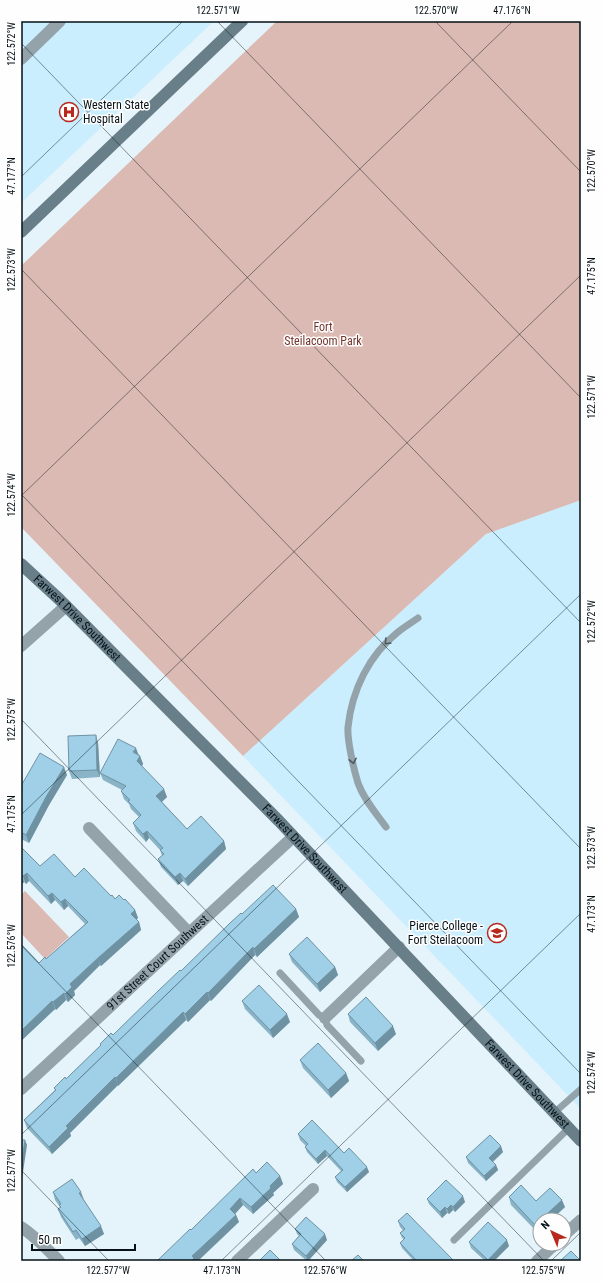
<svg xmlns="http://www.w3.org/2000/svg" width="602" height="1282" font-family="'Roboto Condensed',sans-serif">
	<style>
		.built { fill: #caeefe }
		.green { fill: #dcbab4 }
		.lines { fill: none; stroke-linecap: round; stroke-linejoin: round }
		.lane { stroke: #94a3aa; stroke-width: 7 }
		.street { stroke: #94a3aa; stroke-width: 12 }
		.secondary { stroke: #687e88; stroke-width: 12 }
		.wall { fill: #89b3c7 }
		.shaded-wall { fill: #6f92a2 }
		.building { fill: #9fd0e7; stroke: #6f92a2 }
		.oneway { stroke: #4c5a60 }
		.ticks { fill: none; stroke: #051116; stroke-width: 1; stroke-opacity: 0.45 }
		.labels { text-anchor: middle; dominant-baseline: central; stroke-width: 3; stroke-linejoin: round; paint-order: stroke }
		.poi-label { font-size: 12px; fill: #051116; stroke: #fefefe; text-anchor: start }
		.park-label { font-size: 12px; fill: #74352c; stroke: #fefefe }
		.street-label { font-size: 12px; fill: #051116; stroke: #fefefe }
		.neatline { fill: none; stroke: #051116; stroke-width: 1.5 }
		.ticks-label { font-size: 10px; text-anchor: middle; fill: #051116 }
	</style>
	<rect width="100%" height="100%" fill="#e5f3fa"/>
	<g class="built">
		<polygon points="21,21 214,21 21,203"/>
		<polygon points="581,500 581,1109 243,756 486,534"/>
	</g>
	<g class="green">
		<polygon points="277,21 581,21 581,500 486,534 243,756 21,527 21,266"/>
		<polygon points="25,891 69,937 45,959 21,933 21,895"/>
	</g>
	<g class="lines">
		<g class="lane">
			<path d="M386,827C376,813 364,800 358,783C354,770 347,741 348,727C352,690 369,655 398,632C404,627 411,623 418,618"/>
			<polyline points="280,973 319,1015 325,1018 327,1025 361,1061"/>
			<polyline points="554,1113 581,1089"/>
			<polyline points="454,1240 569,1128"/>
		</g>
		<g class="street">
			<polyline points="21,59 60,21"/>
			<polyline points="21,646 66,606"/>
			<polyline points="89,828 189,933"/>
			<polyline points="325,1018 399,947"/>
			<path id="s1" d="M21,1089L293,837"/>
			<path d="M21,1227C35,1236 47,1249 59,1261"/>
			<polyline points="564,1235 581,1220"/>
			<polyline points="237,1261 313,1189"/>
			<polyline points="537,1261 555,1244"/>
		</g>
		<g class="secondary">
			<polyline points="21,232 242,21"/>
			<path id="s2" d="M21,564L59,599L279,821L581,1141"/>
		</g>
	</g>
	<g class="wall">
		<polygon points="98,743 100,777 72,779 69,771"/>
		<polygon points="138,755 140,756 143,764 142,766 167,797 162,802 187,829 224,841 226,849 188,886 183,881 178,885 161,867 158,859 162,856 160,850 149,838 146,842 136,831 133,823 139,817 131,809 129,804 124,799 121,791 122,790 103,780 100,773"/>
		<polygon points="67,775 49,805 29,843 21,839 21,786"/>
		<polygon points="21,847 40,866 75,877 115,899 124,900 135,910 138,918 136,920 139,922 141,930 101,966 100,965 74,991 75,995 68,1002 66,1000 56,1010 55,1009 21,1041 39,963 46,959 85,924 68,906 64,910 55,900 51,904 29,881 26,884 24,882 21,885"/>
		<polygon points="296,909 299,917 257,957 255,955 211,1001 210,1000 188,1022 186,1020 118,1086 118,1085 70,1133 71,1136 52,1154 27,1128 24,1120 55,1090 54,1088 66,1079 100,1046 100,1044 113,1035 242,914"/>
		<polygon points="289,954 335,967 338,975 320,992 292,962"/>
		<polygon points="242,1001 290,1022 273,1038 245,1009"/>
		<polygon points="348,1014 396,1034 378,1051 350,1022"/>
		<polygon points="300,1060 346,1073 349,1081 331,1098 303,1068"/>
		<polygon points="298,1134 344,1153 369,1172 347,1192 337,1182 335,1177 341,1171 327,1156 318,1164 307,1152 305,1147 306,1146 300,1140"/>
		<polygon points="503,1152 493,1162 496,1165 498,1170 486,1181 468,1163 466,1157"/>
		<polygon points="256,1173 280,1176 283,1184 273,1193 274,1195 253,1214 243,1205 235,1214 236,1215 239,1222 191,1230"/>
		<polygon points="53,1192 84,1200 104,1234 85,1246 79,1238 76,1240 61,1217 58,1209 60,1207 55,1200"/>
		<polygon points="509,1197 536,1201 565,1207 551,1220 540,1220 538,1233 511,1205"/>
		<polygon points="427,1199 465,1202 455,1212 453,1210 449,1214 447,1213 442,1218 429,1204"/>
		<polygon points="398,1221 454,1261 414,1261 402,1248 400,1243 404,1239 402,1238 400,1233 403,1230 400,1227"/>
		<polygon points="295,1229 327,1240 308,1261 307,1261 294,1250 292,1244 299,1236 297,1234"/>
		<polygon points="469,1242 509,1246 494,1261 485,1261 471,1248"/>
	</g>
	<g class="shaded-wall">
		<polygon points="96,735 98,743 100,777 97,770"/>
		<polygon points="136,748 139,756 133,752"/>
		<polygon points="140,756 143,764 140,769 137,761"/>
		<polygon points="64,767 67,775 49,805 29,843 26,835 46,797"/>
		<polygon points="164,789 167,797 159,804 156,796"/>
		<polygon points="147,831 149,838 146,842 143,834"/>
		<polygon points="224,841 226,849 188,886 185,879"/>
		<polygon points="27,873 29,881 26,884 23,876"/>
		<polygon points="180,873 183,881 178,885 175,877"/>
		<polygon points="21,875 24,882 21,885"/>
		<polygon points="52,893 55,900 51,904 48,896"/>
		<polygon points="65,899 68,906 64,910 61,902"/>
		<polygon points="296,909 299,917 257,957 254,949"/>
		<polygon points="135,910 138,918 134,922 131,914"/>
		<polygon points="139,922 141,930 101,966 98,958"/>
		<polygon points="253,947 255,955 211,1001 208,993"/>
		<polygon points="98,958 100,965 74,991 75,995 68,1002 65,994 70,984"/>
		<polygon points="335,967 338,975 320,992 317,984"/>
		<polygon points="207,992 210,1000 188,1022 185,1014"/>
		<polygon points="64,993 66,1000 56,1010 53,1002"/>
		<polygon points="52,1001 55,1009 21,1041 21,1031"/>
		<polygon points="183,1012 186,1020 118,1086 116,1078"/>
		<polygon points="287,1014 290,1022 273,1038 270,1030"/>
		<polygon points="393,1026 396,1034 378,1051 375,1043"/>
		<polygon points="346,1073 349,1081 331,1098 328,1090"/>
		<polygon points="115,1077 118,1085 70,1133 71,1136 52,1154 49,1147 66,1126"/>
		<polygon points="25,1140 27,1145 22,1179 21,1177 21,1166"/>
		<polygon points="501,1146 503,1152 491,1163 489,1158"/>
		<polygon points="325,1150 327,1156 318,1164 316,1159"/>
		<polygon points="496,1165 498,1170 486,1181 484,1176"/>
		<polygon points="367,1167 369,1172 347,1192 345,1187"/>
		<polygon points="280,1176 283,1184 273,1193 274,1195 253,1214 251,1207 270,1186"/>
		<polygon points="81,1192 84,1200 79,1193"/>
		<polygon points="463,1196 465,1202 455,1212 453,1207"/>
		<polygon points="240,1198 243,1205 233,1216 230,1209"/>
		<polygon points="562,1200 565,1207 551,1220 540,1220"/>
		<polygon points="451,1205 453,1210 449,1214 447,1209"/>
		<polygon points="445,1207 447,1213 442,1218 440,1212"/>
		<polygon points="236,1215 239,1222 198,1261 191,1261 192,1256"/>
		<polygon points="540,1220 540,1231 538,1233 535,1225"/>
		<polygon points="101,1226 104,1234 85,1246 82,1239"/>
		<polygon points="325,1234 327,1240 308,1261 306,1256"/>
		<polygon points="507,1240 509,1246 494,1261 488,1261 488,1260"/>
	</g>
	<g class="building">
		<polygon points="96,735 97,770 69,771 68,736"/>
		<polygon points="118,739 136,748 133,752 140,756 137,761 164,789 156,796 187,829 201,816 224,841 185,879 180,873 175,877 158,859 164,854 160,850 163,848 147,831 143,834 133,823 141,815 128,801 130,800 121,791 126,786 100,773"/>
		<polygon points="40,753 64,767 46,797 26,835 21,832 21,786"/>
		<polygon points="21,847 40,866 54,854 75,877 84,868 111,896 112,895 115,899 119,895 124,900 125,899 135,910 131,914 139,922 98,958 70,984 72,987 65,994 64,993 53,1002 52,1001 21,1031 21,944 39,963 45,957 46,959 88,922 65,899 61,902 52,893 48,896 27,873 23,876 21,875"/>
		<polygon points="273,885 296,909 254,949 253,947 208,993 207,992 185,1014 183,1012 116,1078 115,1077 66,1126 68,1128 49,1147 24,1120 56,1090 54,1088 65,1077 66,1079 101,1045 100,1044 111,1033 113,1035 157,992 180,970 181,971 230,923 241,913 242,914"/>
		<polygon points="307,937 335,967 317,984 289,954"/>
		<polygon points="259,985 279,1006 287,1014 270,1030 242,1001"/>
		<polygon points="366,997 393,1026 375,1043 348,1014"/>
		<polygon points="318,1043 346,1073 328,1090 300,1060"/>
		<polygon points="312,1120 344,1153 349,1148 367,1167 345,1187 335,1177 343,1170 325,1150 316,1159 305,1147 308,1144 298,1134"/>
		<polygon points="490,1135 501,1146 489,1158 496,1165 484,1176 466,1157"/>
		<polygon points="21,1140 25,1140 21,1166"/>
		<polygon points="267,1162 280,1176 270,1186 271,1188 251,1207 240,1198 230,1209 236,1215 192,1256 194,1258 191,1261 157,1261 190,1229 191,1230 253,1169 256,1173"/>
		<polygon points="72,1179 81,1192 79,1193 101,1226 82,1239 76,1230 73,1232 58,1209 61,1207 59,1205 61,1204 53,1192"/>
		<polygon points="446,1180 463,1196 453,1207 451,1205 447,1209 445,1207 440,1212 427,1199"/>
		<polygon points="521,1185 536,1201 550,1188 562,1200 535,1225 509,1197"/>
		<polygon points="407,1213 454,1261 417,1261 400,1243 405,1238 400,1233 405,1229 398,1221"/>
		<polygon points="306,1217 325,1234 306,1256 292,1244 301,1234 295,1229"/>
		<polygon points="488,1222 507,1240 488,1260 469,1242"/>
		<polygon points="270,1250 281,1261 259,1261"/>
		<polygon points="571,1251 581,1261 560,1261"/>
		<polygon points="358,1255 364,1261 351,1261"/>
	</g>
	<defs><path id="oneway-chevron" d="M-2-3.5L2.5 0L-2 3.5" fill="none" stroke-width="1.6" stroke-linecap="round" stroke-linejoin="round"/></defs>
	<g class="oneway">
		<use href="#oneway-chevron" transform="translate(387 642) rotate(134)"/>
		<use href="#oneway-chevron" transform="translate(353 761) rotate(78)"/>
	</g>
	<path class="ticks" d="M217,21L581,398M435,21L581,172M21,43L581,623M21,177L183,21M21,269L581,849M21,494L581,1074M21,496L513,21M21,719L544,1261M21,815L581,275M21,945L326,1261M21,1135L581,594M21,1170L109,1261M221,1261L581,913M551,1261L581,1232"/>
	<defs>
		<symbol id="hospital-ring" viewBox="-11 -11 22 22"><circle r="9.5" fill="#fefefe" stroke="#b7291c" stroke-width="1.5"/><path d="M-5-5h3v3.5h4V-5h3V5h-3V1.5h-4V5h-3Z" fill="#b7291c"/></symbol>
		<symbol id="university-ring" viewBox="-11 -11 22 22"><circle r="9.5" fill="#fefefe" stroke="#b7291c" stroke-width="1.5"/><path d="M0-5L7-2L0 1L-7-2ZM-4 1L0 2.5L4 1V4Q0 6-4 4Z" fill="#b7291c"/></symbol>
	</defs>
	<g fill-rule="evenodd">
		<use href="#hospital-ring" x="58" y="101" width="22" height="22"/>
		<use href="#university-ring" x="486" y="922" width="22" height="22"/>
	</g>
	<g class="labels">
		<g class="poi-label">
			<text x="83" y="105">Western State<tspan x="83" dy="14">Hospital</tspan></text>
			<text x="483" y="926" text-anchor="end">Pierce College -<tspan x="483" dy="14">Fort Steilacoom</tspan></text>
		</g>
		<g class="park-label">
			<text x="323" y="327">Fort<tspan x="323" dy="14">Steilacoom Park</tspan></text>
		</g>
		<g class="street-label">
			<text stroke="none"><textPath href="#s2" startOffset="78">Farwest Drive Southwest</textPath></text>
			<text stroke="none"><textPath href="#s2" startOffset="402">Farwest Drive Southwest</textPath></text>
			<text stroke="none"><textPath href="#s1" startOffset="186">91st Street Court Southwest</textPath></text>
			<text stroke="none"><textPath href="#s2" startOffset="726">Farwest Drive Southwest</textPath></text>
		</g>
	</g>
	<rect width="602" height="1282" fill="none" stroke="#fefefe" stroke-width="44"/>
	<g transform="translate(552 1232) rotate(316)"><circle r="19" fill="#fefefe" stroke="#9a9fa1"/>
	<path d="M0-3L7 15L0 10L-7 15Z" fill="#b7291c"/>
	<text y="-6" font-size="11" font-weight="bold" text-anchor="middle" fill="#051116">N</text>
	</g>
	<path d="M32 1244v6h103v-6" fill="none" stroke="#051116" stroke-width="2"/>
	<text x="38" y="1244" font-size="12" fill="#051116" stroke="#fefefe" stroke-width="3" paint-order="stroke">50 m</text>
	<rect x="22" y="22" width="558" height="1238" class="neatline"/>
	<g class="ticks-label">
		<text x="218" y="14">122.571°W</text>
		<text x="436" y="14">122.570°W</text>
		<text x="512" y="14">47.176°N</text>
		<text transform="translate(11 44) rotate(-90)" y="4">122.572°W</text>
		<text transform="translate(591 171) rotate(-90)" y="4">122.570°W</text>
		<text transform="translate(11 176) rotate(-90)" y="4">47.177°N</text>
		<text transform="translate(11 270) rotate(-90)" y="4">122.573°W</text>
		<text transform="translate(591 276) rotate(-90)" y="4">47.175°N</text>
		<text transform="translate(591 397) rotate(-90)" y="4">122.571°W</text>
		<text transform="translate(11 495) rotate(-90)" y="4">122.574°W</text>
		<text transform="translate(591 622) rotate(-90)" y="4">122.572°W</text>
		<text transform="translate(11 720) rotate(-90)" y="4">122.575°W</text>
		<text transform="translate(11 814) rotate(-90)" y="4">47.175°N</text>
		<text transform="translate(591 848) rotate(-90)" y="4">122.573°W</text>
		<text transform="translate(591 914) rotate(-90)" y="4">47.173°N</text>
		<text transform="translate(11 946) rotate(-90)" y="4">122.576°W</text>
		<text transform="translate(591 1073) rotate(-90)" y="4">122.574°W</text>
		<text transform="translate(11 1171) rotate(-90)" y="4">122.577°W</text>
		<text x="108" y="1274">122.577°W</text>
		<text x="222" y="1274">47.173°N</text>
		<text x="325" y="1274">122.576°W</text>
		<text x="543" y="1274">122.575°W</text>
	</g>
</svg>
